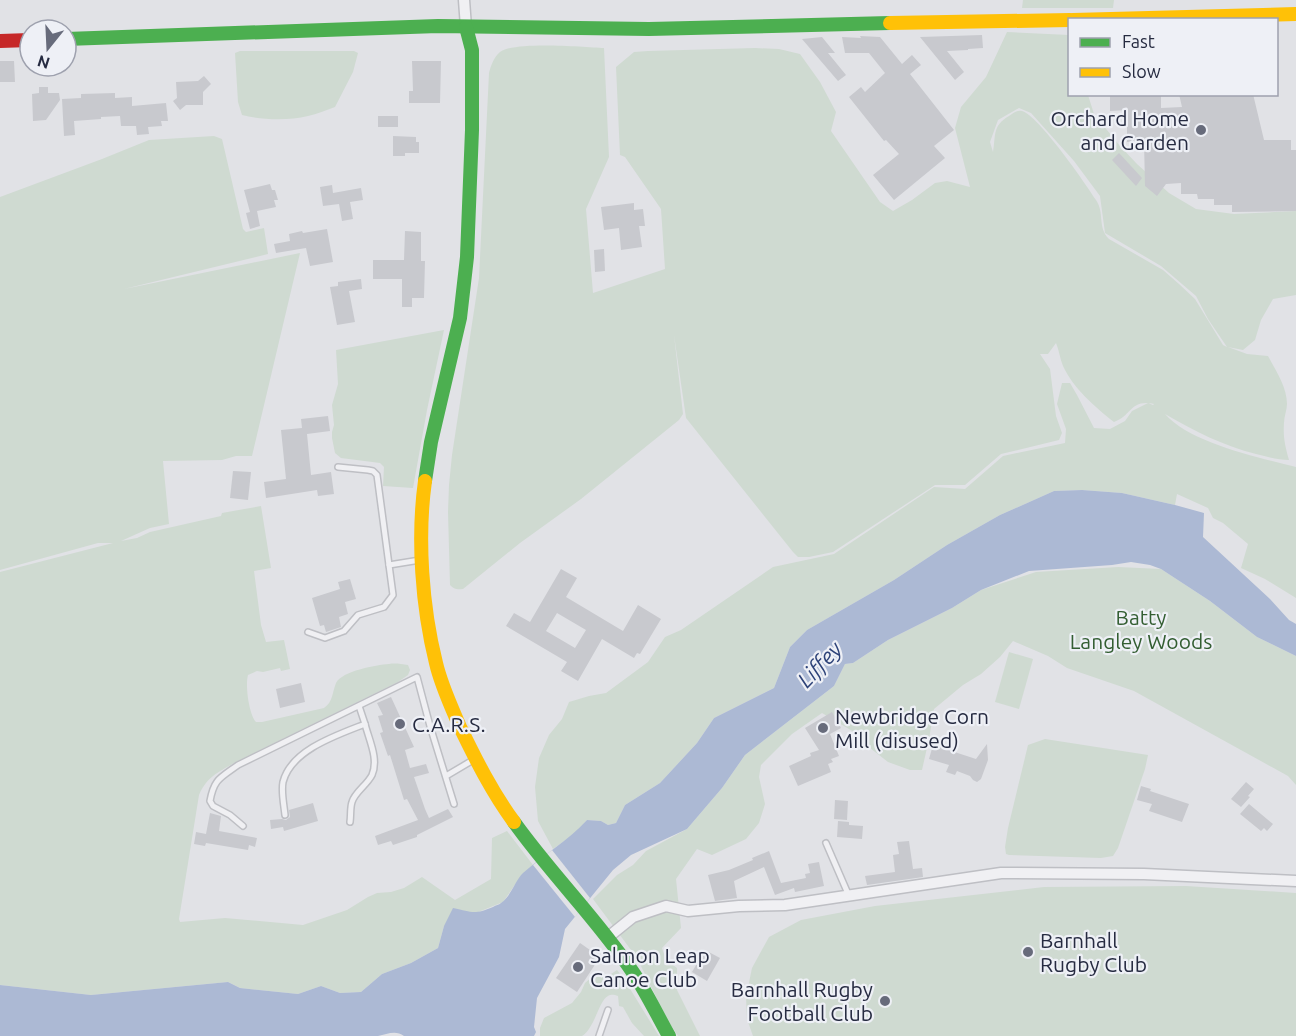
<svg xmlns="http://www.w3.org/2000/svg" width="1296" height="1036" font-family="Ubuntu,sans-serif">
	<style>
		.green { fill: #cfdad1; fill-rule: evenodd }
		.water { fill: #acb9d4 }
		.pier { fill: #e1e2e6 }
		.building { fill: #c8c9ce; fill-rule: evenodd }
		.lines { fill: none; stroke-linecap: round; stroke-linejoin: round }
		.lane-casing { stroke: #bebfc4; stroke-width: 8 }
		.street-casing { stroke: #bebfc4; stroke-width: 13 }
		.lane { stroke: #f0f0f3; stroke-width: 5 }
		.street { stroke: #f0f0f3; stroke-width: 10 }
		.fast { stroke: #4caf50; stroke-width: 14 }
		.slow { stroke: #ffc107; stroke-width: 14 }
		.jam { stroke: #c62828; stroke-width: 14 }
		.poi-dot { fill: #676b7b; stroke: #eef0f6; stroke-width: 2 }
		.labels { text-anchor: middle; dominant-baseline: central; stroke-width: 4.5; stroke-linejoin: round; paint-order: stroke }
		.poi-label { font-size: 21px; fill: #262b41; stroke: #eef0f6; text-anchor: start }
		.park-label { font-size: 21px; fill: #335e32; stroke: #eef0f6 }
		.water-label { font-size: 22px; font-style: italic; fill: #2d4278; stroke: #eef0f6 }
	</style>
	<rect width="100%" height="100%" fill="#e1e2e6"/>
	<g class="green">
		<polygon points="1023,0 1114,0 1113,8 1022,8"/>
		<path d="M1007,32L1069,35L1070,94L1088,95L1094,114L1120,146L1137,164L1169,193L1196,209L1234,214L1296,211V295L1273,299L1261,320L1255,340L1243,350L1228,347L1247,354L1268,356C1276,371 1287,387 1287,404C1287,410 1284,416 1284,423C1283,437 1285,446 1289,460C1278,460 1268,457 1256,454C1224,446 1194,431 1165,414C1190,443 1260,458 1296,467V598L1265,579L1241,568L1248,544L1223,523L1213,518L1208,508L1177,494L1175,505L1122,493L1082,490L1054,491L1000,515L947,545L894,580L807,630L790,647L774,688L714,718L697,743L660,783L625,805L616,823L608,825L601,821L587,820L577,832L553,849L538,821L535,787L539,758L549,735L562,719L569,702L589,696L606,693L648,662L665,637L681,630L773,567L834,554L934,487L965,489L1003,456L1065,443L1066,429L1057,404L1062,383H1070L1077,395L1094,428L1110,429L1125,421L1132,411L1148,403L1153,405L1154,404C1130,399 1132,416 1114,422C1095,407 1073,388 1063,366C1060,359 1059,350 1056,343L1048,354H1040L1050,369L1056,416L1062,433L1059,440L1001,454L965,485H935L833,552L809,557H798L793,552L686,418L674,335L683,414L679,420L581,499L520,543L463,589C456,590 454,589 450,585L448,512L449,485L452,455L479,278L489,73C491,65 494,57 500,52C515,41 583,47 604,48L609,157L586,209L593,293L665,269L661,209L625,157L620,155L616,67L634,52L648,51L755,48L779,49L800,54L820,82L836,112L831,131L880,202L893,211L912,200L935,183L947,181L970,187L955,128L961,107L986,77ZM1019,108L1031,113L1074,161L1100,196L1105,233L1161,266L1196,296L1208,319L1227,347L1223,345L1195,299L1179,284L1163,270L1109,239C1097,227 1105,213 1096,200C1086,184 1038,115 1022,111C1017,110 1013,113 1009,116C992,126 996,135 993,152L990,142L998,120Z"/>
		<path d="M240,51H354L358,53L353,72L335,107C326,110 317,114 308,116C288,121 261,120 242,115L238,102L235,53Z"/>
		<path d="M214,136L222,139L243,229L246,232L264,228L268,254L124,289L300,253L252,456H236L222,460L163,461L169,524L150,528L121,541L137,538L150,532L221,516L222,513L261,506L271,568L254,571L261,625L266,642L284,640L290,669L281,671L280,668L263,672L257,671L248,675C245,685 249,714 256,722H262L324,708C333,702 332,693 336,683C342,671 376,665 389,664C395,663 401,664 408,665L410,670L408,675L398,682L234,763C217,773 207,777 199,795L179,919L180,922L225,918L303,925L347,910L368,897L377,893L391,892L404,888L422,877L455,900L491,879L492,838L507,831L533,865L521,876L503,902L444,926L438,948L411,963L382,974L361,992L340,993L321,986L298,994L240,988L228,982L91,995L0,985V572L113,543H98L0,570V197L102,159L149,140Z"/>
		<polygon points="444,330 427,410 413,488 383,486 384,467 380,463 341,458 335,453 332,438 332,432 334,425 332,405 338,384 336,350"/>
		<polygon points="1118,567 1161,569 1210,601 1257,637 1296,656 1296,785 1288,776 1134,691 1067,668 1048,656 1013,641 1000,657 981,674 963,685 934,709 929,739 922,770 910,770 888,762 870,748 854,732 822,713 792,734 761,765 759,777 765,804 759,823 746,839 712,855 697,849 676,879 681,928 662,948 666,960 677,968 677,990 700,1036 678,1036 667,1019 637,958 593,899 617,875 633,865 646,851 687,829 722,788 745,755 834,686 845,664 853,663 888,640 952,608 981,590 1036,572"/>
		<polygon points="1009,652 1033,659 1019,709 995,702"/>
		<polygon points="1045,739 1148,755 1145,769 1118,848 1113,856 1101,858 1009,855 1006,854 1005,847 1008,828 1028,745"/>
		<polygon points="1186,886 1296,893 1296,1036 753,1036 747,1019 746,997 752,968 769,937 801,920 875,906 1044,887"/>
		<path d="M617,970L624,979L659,1036H644L632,1023L623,1007L619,1006L618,996C614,995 612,994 608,996C599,1000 595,1028 582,1036H540V1028L544,1018L572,1003L581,992L585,983L592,977L608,976Z"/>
	</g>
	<path class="water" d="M1082,490L1122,493L1175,505L1204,513L1203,537L1270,599L1289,620L1296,624V656L1257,637L1210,601L1161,569L1150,565L1131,562L1112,565L1029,571L981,590L952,608L888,640L853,663L845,664L834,686L745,755L722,788L687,829L631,855L613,870L565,929L559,957L537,998L534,1027L536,1032L534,1036H404C396,1030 387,1034 378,1036H0V985L91,995L228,982L240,988L298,994L321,986L340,993L361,992L382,974L411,963L438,948L444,926L453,908C472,912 474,915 493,907C496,905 499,905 501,903C511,896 515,881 523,873C544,854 568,841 587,820L601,821L608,825L616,823L625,805L660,783L697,743L714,718L774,688L790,647L807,630L894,580L947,545L1000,515L1054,491Z"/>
	<polygon class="pier" points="552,850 590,898 575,917 533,865"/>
	<g class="building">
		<polygon points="982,35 983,48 968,49 968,50 947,51 964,72 955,80 920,37"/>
		<polygon points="860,36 880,37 902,64 912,55 921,65 910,74 954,130 934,146 945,158 894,200 873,175 899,154 886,140 884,141 849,97 861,87 865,92 885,73 869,53 845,53 842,37 861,38"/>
		<polygon points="822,37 835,53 828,53 846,75 838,81 802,39"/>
		<polygon points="0,61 14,61 15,82 0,82"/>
		<polygon points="412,61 441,61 440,103 409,103 409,91 413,91"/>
		<polygon points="204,76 211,84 203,92 203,105 186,105 180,110 173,101 177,98 176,82 198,81"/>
		<polygon points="39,87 48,87 48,93 59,93 60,100 46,120 33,121 32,94 39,93"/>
		<polygon points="115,93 115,98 132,97 132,106 166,103 168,121 161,121 162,126 148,127 149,134 137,135 136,126 121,126 120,116 101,117 101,119 74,121 75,135 64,136 62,99 81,98 81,94"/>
		<polygon points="1110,94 1161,94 1161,108 1182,107 1179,94 1253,94 1264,140 1291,140 1291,150 1296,150 1296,211 1232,212 1232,205 1214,205 1214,199 1198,199 1197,194 1181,194 1181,183 1166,184 1157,196 1145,186 1144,141 1127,142 1127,110 1110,111"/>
		<rect x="378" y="116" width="20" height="11"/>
		<polygon points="393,136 416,137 416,142 419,142 419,153 405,153 405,156 393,156"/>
		<polygon points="1119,153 1142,178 1136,186 1112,160"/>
		<polygon points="270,184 272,190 275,190 278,200 274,200 276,207 257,211 260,226 250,229 246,213 250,212 244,190"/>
		<polygon points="332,185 333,193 361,188 363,200 350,202 353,219 342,221 339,204 323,206 320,187"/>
		<polygon points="634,203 634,210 643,209 645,226 639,226 642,247 621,250 619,228 604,230 601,207"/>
		<polygon points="327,229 333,262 310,266 306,248 276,253 274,244 290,241 289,234 302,231 303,233"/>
		<polygon points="405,231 421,232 421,261 425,261 424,298 412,298 412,307 402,307 402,279 373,279 373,260 404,260"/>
		<polygon points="604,249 605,271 595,272 594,250"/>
		<polygon points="361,279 362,289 349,291 355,322 337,325 330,287 338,286 338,282"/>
		<polygon points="328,416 330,431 307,434 311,475 331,472 334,494 318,496 317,490 266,498 264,482 286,479 281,430 302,428 301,419"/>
		<polygon points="233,471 251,472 248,500 230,498"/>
		<path d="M561,569L577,578L566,597L623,631L638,605L661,619L640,654L637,653L634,658L602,639L578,681L561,671L567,662L506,626L514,613L530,622ZM557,613L586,630L575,648L546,631Z"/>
		<polygon points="350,579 356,599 345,602 348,614 339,617 341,627 326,632 324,625 320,626 312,598 340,589 338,582"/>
		<polygon points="301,683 305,702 280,708 276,689"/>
		<polygon points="391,697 414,747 405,750 410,768 426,764 429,773 414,777 425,809 429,818 448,809 453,817 417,835 417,837 393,845 391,841 378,845 375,836 418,820 407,799 404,800 390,755 388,756 380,733 383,732 378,716 383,715 377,703"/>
		<polygon points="832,712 841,728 830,734 839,756 831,759 833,762 828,764 831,772 798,786 789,766 811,756 810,753 819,750 805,728"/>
		<polygon points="987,744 988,760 981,779 977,782 973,780 970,776 957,771 955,775 946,772 949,765 929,759 933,745 976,759"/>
		<polygon points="1246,782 1254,789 1248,796 1250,797 1241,807 1231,799"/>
		<polygon points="1141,786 1151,789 1150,791 1189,804 1182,822 1149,811 1152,804 1137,800"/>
		<polygon points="835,800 848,801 847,820 834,819"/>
		<polygon points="313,803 318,821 284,831 283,827 271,829 270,820 282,819 286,820 290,817 289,810"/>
		<polygon points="1249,804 1273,824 1267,831 1264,828 1261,831 1240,814"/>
		<polygon points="210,813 221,816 219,831 257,838 255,847 249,845 248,850 206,843 205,846 194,844 196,832 206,834"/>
		<polygon points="838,821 849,822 849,825 863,826 862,839 837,837"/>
		<polygon points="909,841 913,869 922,868 923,877 867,885 865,876 895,872 893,855 899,854 897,842"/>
		<polygon points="769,851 781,883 806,878 805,874 810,873 808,864 819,862 824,886 795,892 794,888 775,895 764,867 734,881 737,898 715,901 708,875 729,870 753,860 752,858"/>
		<polygon points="580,943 600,957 577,992 556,978"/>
		<polygon points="705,950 720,958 707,981 692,972"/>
	</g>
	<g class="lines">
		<defs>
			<g id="lane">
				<polyline points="389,565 420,560"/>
				<polyline points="308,632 325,638 344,631 358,615 384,607 393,595 377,475 373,471 368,470 338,467"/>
				<polyline points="359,706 365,724"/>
				<polyline points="446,776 473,760"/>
				<path d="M285,815C284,805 281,792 283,782C291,750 337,735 365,724C369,740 379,759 372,775C367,785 355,792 352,802C350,808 351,816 350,822"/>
				<path d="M243,826L230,815L213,806L210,801C214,779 220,778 238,765L417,677L430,726L454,804"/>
				<polyline points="826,843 849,896"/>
				<polyline points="599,1036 608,1010"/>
			</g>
			<g id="street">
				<polyline points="464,0 466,27"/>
				<polyline points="607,938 633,917 666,906 688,911 739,906 785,905 1001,873 1144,874 1296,881"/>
			</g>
		</defs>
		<use href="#lane" class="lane-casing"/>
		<use href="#street" class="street-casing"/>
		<use href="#lane" class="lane"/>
		<use href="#street" class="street"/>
		<g class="fast">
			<polyline points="66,39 438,26 649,29 890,23"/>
			<polyline points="425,481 431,442 460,318 467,257 472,130 472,50 466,27"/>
			<path d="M514,822C551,874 597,919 632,971C646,991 657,1015 669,1036"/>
		</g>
		<g class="slow">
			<polyline points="1073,20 1296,14"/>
			<polyline points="890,23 1070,20"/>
			<path d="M425,481C417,538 422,607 436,663C441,685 451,706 460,727C476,760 492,792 514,822"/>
		</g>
		<polyline class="jam" points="0,41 30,40"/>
	</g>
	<g class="poi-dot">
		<circle cx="1201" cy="130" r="6"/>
		<circle cx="400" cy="724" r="6"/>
		<circle cx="823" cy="728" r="6"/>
		<circle cx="1028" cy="952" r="6"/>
		<circle cx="578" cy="967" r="6"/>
		<circle cx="885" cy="1001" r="6"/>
	</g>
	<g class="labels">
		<g class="poi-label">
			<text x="1189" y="118" text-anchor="end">Orchard Home<tspan x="1189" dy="24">and Garden</tspan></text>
			<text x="835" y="716">Newbridge Corn<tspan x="835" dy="24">Mill (disused)</tspan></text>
			<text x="412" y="724">C.A.R.S.</text>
			<text x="1040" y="940">Barnhall<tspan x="1040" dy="24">Rugby Club</tspan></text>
			<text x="590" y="955">Salmon Leap<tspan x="590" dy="24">Canoe Club</tspan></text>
			<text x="873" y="989" text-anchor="end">Barnhall Rugby<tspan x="873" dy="24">Football Club</tspan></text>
		</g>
		<g class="park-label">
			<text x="1141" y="617">Batty<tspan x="1141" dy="24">Langley Woods</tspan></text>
		</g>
		<g class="water-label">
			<text transform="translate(819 664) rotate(-47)">Liffey</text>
		</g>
	</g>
	<rect x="1068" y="18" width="210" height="78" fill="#eef0f6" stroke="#9ea1ae" stroke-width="1.5"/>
	<rect x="1080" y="38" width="30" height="9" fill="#4caf50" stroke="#9ea1ae" stroke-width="1.5"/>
	<text x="1122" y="48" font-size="18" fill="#262b41">Fast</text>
	<rect x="1080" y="68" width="30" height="9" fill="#ffc107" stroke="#9ea1ae" stroke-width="1.5"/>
	<text x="1122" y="78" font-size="18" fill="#262b41">Slow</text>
	<g transform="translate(48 48) rotate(198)"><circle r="28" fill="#eef0f6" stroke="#9ea1ae" stroke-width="1.5"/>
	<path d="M0-4.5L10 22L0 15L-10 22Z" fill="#676b7b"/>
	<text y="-9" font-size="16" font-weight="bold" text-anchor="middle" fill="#262b41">N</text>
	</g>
</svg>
